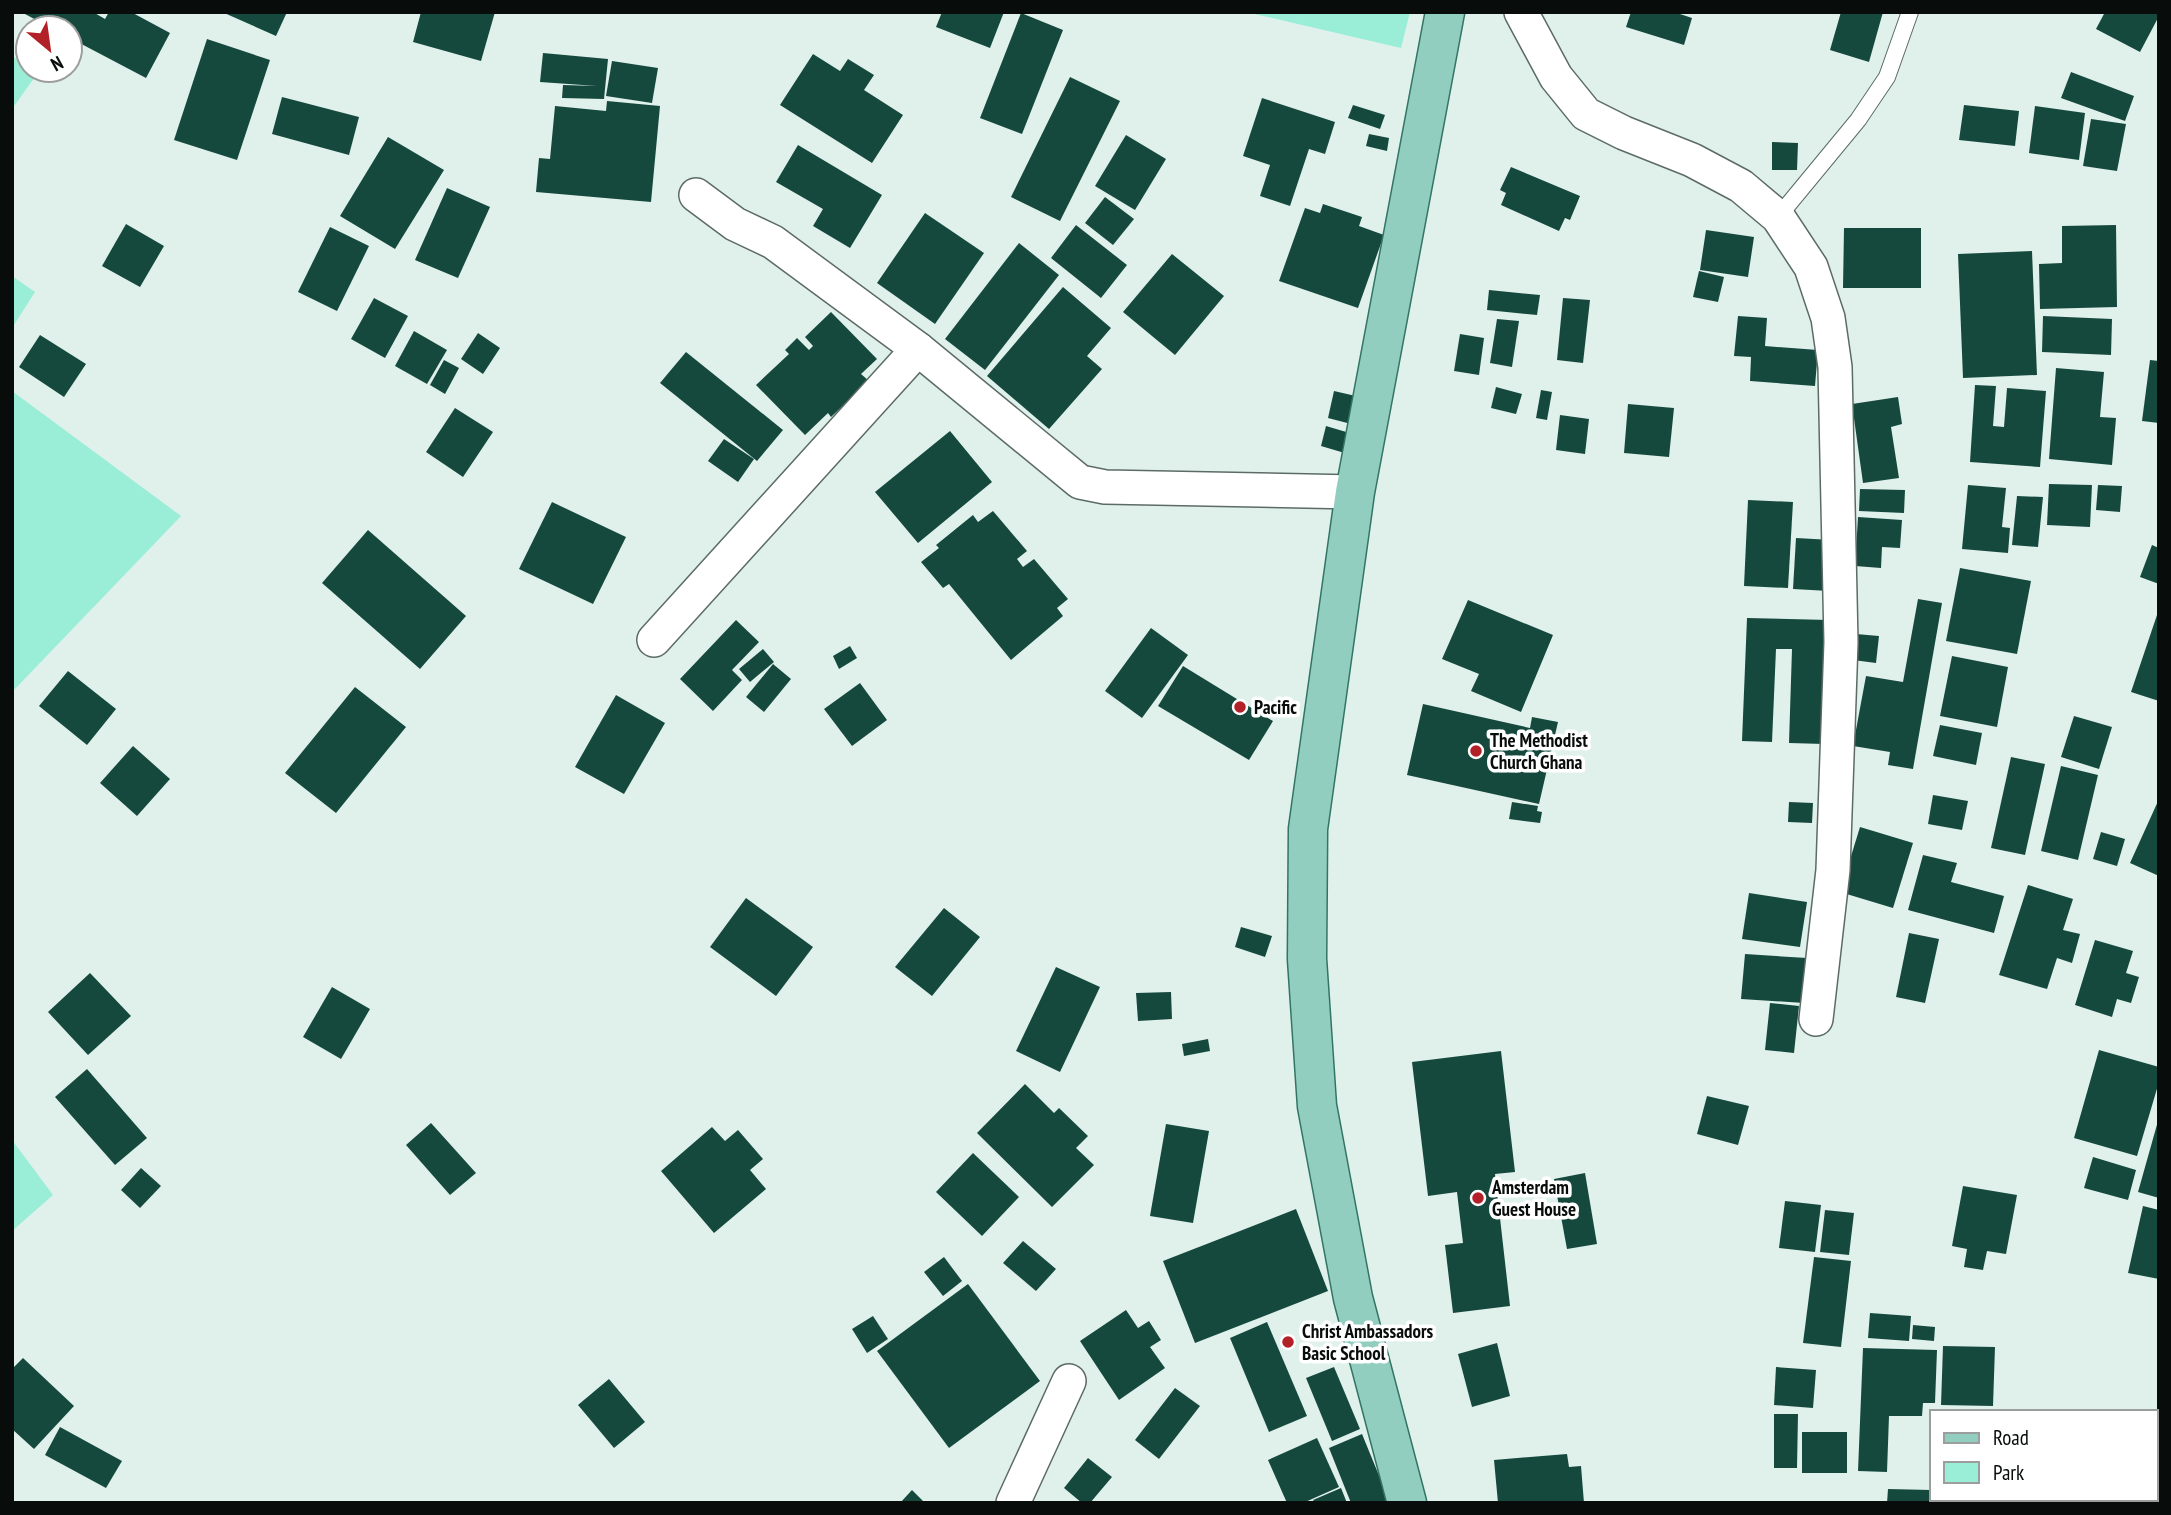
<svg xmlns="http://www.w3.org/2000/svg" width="2171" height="1515" font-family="'PT Sans Narrow',sans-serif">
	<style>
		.green { fill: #9aedd6 }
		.building { fill: #16493e }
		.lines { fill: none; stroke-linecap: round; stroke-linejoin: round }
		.service-casing { stroke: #5c6b66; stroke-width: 18 }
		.minor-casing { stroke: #5c6b66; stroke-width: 36 }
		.primary-casing { stroke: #337565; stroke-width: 41 }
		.service { stroke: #fff; stroke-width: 16 }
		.minor { stroke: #fff; stroke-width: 33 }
		.primary { stroke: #92cec0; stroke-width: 38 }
		.poi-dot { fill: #b22127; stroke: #fff; stroke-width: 2.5 }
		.labels { text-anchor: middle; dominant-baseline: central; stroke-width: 7; stroke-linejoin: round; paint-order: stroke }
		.poi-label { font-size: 19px; font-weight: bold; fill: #080d0b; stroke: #fff; text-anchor: start }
	</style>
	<rect width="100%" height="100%" fill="#e0f1ec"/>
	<g class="green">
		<polygon points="1246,12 1410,12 1401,48"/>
		<polygon points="12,56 28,67 28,70 37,74 12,109"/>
		<polygon points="12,276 35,292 12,328"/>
		<polygon points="12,391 181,516 12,692"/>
		<polygon points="12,1140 53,1195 12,1231"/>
	</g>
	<g class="building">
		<polygon points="26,12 93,12 105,19 109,12 131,12 170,33 146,78 70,38 70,28 51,28 25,14"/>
		<polygon points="222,12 287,12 276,36"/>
		<polygon points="421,12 495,12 481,61 413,42"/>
		<polygon points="942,12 1004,12 990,48 936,27"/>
		<polygon points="1631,12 1674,12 1692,18 1684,45 1626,27"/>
		<polygon points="1841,12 1883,12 1869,62 1830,50"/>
		<polygon points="2105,12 2159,12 2159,16 2140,52 2096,29"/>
		<polygon points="1021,13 1063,30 1022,134 980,118"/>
		<polygon points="207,39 270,60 237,160 174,140"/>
		<polygon points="543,53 608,59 604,99 562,98 563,85 597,86 540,82"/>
		<polygon points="813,54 840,71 848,59 874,75 864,90 903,115 872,163 780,105"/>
		<polygon points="612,61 658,68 652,103 606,96"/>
		<polygon points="2071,72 2134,96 2125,121 2061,98"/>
		<polygon points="1070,77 1120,101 1060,221 1011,197"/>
		<polygon points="282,97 359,117 349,155 272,134"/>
		<polygon points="1262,98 1335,122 1325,154 1309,149 1290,206 1260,196 1270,165 1243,156"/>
		<polygon points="607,101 660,106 651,202 536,192 539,158 550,159 555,106 606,111"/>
		<polygon points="1353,105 1385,115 1380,129 1348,118"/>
		<polygon points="1964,105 2019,111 2015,146 1959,140"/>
		<polygon points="2035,106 2085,113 2079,160 2029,153"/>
		<polygon points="2091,119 2126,124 2117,171 2083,166"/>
		<polygon points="1369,134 1389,138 1387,151 1366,146"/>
		<polygon points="1126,135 1166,159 1135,210 1095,186"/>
		<polygon points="388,137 444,170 395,249 340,216"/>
		<polygon points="1772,142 1798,143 1797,170 1772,170"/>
		<polygon points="798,145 882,195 850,248 813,226 823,209 776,182"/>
		<polygon points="1511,167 1580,196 1570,220 1565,218 1559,231 1501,205 1506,193 1500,190"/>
		<polygon points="447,188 490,207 458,278 415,260"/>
		<polygon points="1105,197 1134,219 1113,245 1085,223"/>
		<polygon points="1323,204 1362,217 1359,226 1384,235 1358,308 1279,281 1305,208 1320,213"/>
		<polygon points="925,213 984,253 935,324 877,283"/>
		<polygon points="126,224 164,246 140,287 102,266"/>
		<polygon points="1076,225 1127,265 1101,298 1051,258"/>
		<polygon points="2116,225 2117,307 2040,309 2039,264 2062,263 2062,226"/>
		<polygon points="330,227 369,246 337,311 298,292"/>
		<polygon points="1844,228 1921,228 1921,288 1843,288"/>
		<polygon points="1706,230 1754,237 1748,277 1700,270"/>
		<polygon points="1019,243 1059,275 985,370 945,339"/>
		<polygon points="2032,251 2037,375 1963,378 1958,254"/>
		<polygon points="1172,254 1224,296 1175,355 1123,312"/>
		<polygon points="1699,271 1724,277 1718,302 1693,297"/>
		<polygon points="1063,287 1111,328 1087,356 1102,369 1049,429 987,376"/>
		<polygon points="1489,290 1540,295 1537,315 1487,310"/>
		<polygon points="374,298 408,316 385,358 351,339"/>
		<polygon points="1563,298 1590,300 1583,363 1557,360"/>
		<polygon points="831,312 877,359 861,374 869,381 831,417 828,413 805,435 756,385 789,354 785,350 797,338 809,350 813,346 805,337"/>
		<polygon points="1738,316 1767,318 1765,346 1818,350 1815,386 1750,381 1751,357 1734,356"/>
		<polygon points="2043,316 2112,319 2111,355 2042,352"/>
		<polygon points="1497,319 1519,321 1512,367 1490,363"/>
		<polygon points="414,331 447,350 427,384 395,366"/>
		<polygon points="478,333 500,348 483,374 461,359"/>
		<polygon points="1460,334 1484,338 1479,375 1454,371"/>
		<polygon points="40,335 86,364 64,397 19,367"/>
		<polygon points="686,352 783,430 757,461 660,383"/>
		<polygon points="444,360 459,368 445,394 430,385"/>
		<polygon points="2150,360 2159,361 2159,423 2142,421"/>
		<polygon points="2056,368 2104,372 2100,417 2116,418 2112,465 2049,459"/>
		<polygon points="1975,385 1996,386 1993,426 2004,427 2007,388 2046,391 2040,467 1970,462"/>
		<polygon points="1496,387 1522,394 1516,414 1491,408"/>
		<polygon points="1541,390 1552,392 1547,420 1536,418"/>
		<polygon points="1334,391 1360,397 1355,425 1328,418"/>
		<polygon points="1898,397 1902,424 1891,427 1899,478 1863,483 1852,404"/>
		<polygon points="1628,404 1674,408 1669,457 1624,453"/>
		<polygon points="455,408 493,432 463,477 426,452"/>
		<polygon points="1560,415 1589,419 1585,454 1556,450"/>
		<polygon points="1326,426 1353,434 1348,454 1321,446"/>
		<polygon points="950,431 992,482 918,543 875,492"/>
		<polygon points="724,439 754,459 738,482 708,461"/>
		<polygon points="2049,484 2092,485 2090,527 2047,525"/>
		<polygon points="1968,485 2006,488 2002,527 2010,528 2008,553 1962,549"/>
		<polygon points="2098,485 2122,486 2120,512 2096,510"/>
		<polygon points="1860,489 1905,490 1904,513 1859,511"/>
		<polygon points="2017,496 2043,497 2038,547 2012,545"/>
		<polygon points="1748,500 1793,502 1788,588 1744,586"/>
		<polygon points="552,502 626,537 593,604 519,569"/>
		<polygon points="993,511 1027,551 1017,559 1023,567 1034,559 1068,599 1057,608 1063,616 1011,660 949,584 943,588 921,562 939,548 936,545 973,515 978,522"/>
		<polygon points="1858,517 1902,520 1900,548 1882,547 1881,568 1855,566"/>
		<polygon points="368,530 466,616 420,669 322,583"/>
		<polygon points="1796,538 1832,540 1829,591 1793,589"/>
		<polygon points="2152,545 2159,548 2159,584 2140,577"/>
		<polygon points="1960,568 2031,581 2017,654 1946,641"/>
		<polygon points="1918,599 1942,603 1913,769 1888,765 1890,752 1853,746 1866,676 1903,682"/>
		<polygon points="1468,600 1553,635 1521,712 1471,691 1479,674 1442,659"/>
		<polygon points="2158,612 2159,612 2159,701 2131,692"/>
		<polygon points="1747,618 1829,620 1824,744 1789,743 1792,649 1776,649 1772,742 1742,741"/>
		<polygon points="736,620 759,642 732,670 742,680 713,711 680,679"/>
		<polygon points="1151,628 1188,655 1142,718 1105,691"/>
		<polygon points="1856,634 1879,636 1876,663 1853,660"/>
		<polygon points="850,646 857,658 839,669 833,656"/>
		<polygon points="763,649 774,662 750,682 739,669"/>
		<polygon points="1952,656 2008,667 1997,727 1940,716"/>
		<polygon points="773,664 791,679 764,712 746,697"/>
		<polygon points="1183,666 1273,721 1249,760 1158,706"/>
		<polygon points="68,671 116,709 87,745 39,706"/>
		<polygon points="860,683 887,720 852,746 824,709"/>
		<polygon points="355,687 406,727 336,813 285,773"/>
		<polygon points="616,695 665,723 624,794 575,767"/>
		<polygon points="1423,704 1530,728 1532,717 1558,722 1539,804 1407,775"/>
		<polygon points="2074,716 2112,727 2099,769 2061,757"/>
		<polygon points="1940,725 1982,733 1976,765 1933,756"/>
		<polygon points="133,746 170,779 137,816 100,783"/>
		<polygon points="2011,757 2045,764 2025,855 1991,848"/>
		<polygon points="2061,766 2098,775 2078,860 2041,851"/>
		<polygon points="1933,795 1968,801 1962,830 1928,824"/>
		<polygon points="2159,799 2159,876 2130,863"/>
		<polygon points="1512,802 1538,806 1537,811 1542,812 1540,823 1509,819"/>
		<polygon points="1789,802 1813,803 1812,823 1788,822"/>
		<polygon points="1860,827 1913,843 1893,908 1840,892"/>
		<polygon points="2101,832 2125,839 2117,866 2093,859"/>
		<polygon points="1923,855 1957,863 1951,882 2004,896 1994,933 1908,910"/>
		<polygon points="2028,885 2073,899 2063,930 2080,934 2072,963 2057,958 2047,989 1999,975"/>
		<polygon points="1749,893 1807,902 1800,947 1742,939"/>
		<polygon points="746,898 813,947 776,996 710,947"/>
		<polygon points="944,908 980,937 932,996 895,967"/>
		<polygon points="1241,927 1272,936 1265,957 1235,947"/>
		<polygon points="1909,933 1939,939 1925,1003 1896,997"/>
		<polygon points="2095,940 2133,951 2126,973 2139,977 2131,1003 2117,999 2112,1017 2075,1005"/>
		<polygon points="1745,954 1807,958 1804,1003 1741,999"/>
		<polygon points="1056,967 1100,987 1060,1072 1016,1051"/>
		<polygon points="90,973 131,1016 88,1055 48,1012"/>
		<polygon points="332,987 370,1009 341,1059 303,1037"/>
		<polygon points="1171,992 1172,1019 1138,1021 1136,993"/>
		<polygon points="1770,1003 1799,1006 1794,1053 1765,1050"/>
		<polygon points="1208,1039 1210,1051 1184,1056 1182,1044"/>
		<polygon points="2099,1050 2159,1067 2159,1082 2137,1156 2074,1138"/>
		<polygon points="1501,1051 1515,1172 1495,1174 1510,1306 1453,1313 1445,1245 1463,1243 1457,1192 1428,1196 1412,1062"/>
		<polygon points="87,1069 147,1138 115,1165 55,1097"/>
		<polygon points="1025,1084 1054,1113 1059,1108 1088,1136 1076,1148 1094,1165 1052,1207 977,1133"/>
		<polygon points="1707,1096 1749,1106 1738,1145 1697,1134"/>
		<polygon points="2158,1121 2159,1121 2159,1198 2138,1192"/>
		<polygon points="431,1123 476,1173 450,1195 406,1145"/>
		<polygon points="1166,1124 1209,1131 1193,1223 1150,1216"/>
		<polygon points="712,1127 725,1141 738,1130 763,1159 750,1170 766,1189 714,1233 661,1171"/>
		<polygon points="973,1153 1019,1197 982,1236 936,1192"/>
		<polygon points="2093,1157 2136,1170 2128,1200 2084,1188"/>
		<polygon points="141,1168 161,1186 140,1208 121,1190"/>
		<polygon points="1585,1173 1597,1244 1567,1249 1554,1179"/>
		<polygon points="1963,1186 2017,1195 2006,1254 1987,1251 1983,1270 1964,1267 1967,1249 1952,1246"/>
		<polygon points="1785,1201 1821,1205 1815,1252 1779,1248"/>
		<polygon points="2143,1206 2159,1210 2159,1279 2128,1273"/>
		<polygon points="1296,1209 1328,1291 1195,1343 1163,1261"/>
		<polygon points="1825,1210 1854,1213 1849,1255 1820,1252"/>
		<polygon points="1023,1241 1056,1269 1036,1291 1003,1263"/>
		<polygon points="944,1257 962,1281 943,1296 924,1272"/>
		<polygon points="1814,1257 1851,1261 1841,1347 1803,1343"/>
		<polygon points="968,1284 1040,1381 949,1448 877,1351"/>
		<polygon points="1126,1310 1138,1328 1149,1321 1161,1340 1150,1347 1165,1368 1119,1400 1080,1341"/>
		<polygon points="1870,1313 1911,1316 1909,1341 1868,1338"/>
		<polygon points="873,1316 888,1339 867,1353 852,1329"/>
		<polygon points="1267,1322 1307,1416 1269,1432 1230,1338"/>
		<polygon points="1913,1325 1935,1327 1934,1341 1912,1339"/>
		<polygon points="1497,1343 1510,1396 1472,1407 1458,1354"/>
		<polygon points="1943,1346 1995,1347 1993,1406 1941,1405"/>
		<polygon points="1863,1348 1937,1350 1935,1403 1923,1403 1922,1416 1889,1416 1887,1472 1858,1471"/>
		<polygon points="23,1358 74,1406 34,1449 12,1429 12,1369"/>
		<polygon points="1334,1367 1360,1429 1332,1441 1306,1378"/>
		<polygon points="1776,1367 1816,1370 1813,1408 1774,1405"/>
		<polygon points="609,1379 645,1422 614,1448 578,1405"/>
		<polygon points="1175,1388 1200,1406 1159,1459 1135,1440"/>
		<polygon points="1774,1414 1798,1414 1797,1468 1774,1468"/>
		<polygon points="60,1427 122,1461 106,1488 45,1455"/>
		<rect x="1802" y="1432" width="45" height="41"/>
		<polygon points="1362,1434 1389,1500 1382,1503 1351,1503 1329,1448"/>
		<polygon points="1317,1438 1339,1487 1303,1503 1287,1503 1268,1460"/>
		<polygon points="1567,1454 1569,1467 1581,1466 1584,1503 1498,1503 1494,1460"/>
		<polygon points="1088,1458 1112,1477 1090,1503 1082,1503 1064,1488"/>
		<polygon points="1341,1488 1347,1503 1315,1503 1313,1500"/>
		<polygon points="1888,1489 1931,1490 1931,1499 1944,1499 1944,1503 1887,1503"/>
		<polygon points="912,1490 925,1503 900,1503"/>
	</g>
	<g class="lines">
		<defs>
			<polyline id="service" points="1778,217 1858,120 1887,77 1910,12"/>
			<g id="minor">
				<polyline points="1521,12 1556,77 1586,114 1624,133 1692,160 1741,186 1778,217 1811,267 1828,318 1835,367 1841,642 1833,870 1816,1019"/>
				<polyline points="696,195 735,224 773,242 918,349 1080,482 1105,487 1355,492"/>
				<polyline points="654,640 918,349"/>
				<polyline points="1013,1503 1069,1381"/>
			</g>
			<polyline id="primary" points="1407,1503 1353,1298 1317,1106 1307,959 1308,829 1355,492 1445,12"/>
		</defs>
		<use href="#service" class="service-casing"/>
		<use href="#minor" class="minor-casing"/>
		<use href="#primary" class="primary-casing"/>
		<use href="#service" class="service"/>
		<use href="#minor" class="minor"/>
		<use href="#primary" class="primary"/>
	</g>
	<g class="poi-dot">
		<circle cx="1240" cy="707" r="7"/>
		<circle cx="1476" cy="751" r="7"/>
		<circle cx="1478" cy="1198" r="7"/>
		<circle cx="1288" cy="1342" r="7"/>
	</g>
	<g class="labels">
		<g class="poi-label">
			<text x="1254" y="707">Pacific</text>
			<text x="1490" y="740">The Methodist<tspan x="1490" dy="22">Church Ghana</tspan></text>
			<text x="1492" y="1187">Amsterdam<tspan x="1492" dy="22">Guest House</tspan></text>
			<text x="1302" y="1331">Christ Ambassadors<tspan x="1302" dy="22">Basic School</tspan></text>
		</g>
	</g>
	<rect width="2171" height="1515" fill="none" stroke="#080d0b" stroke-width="28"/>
	<rect x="1930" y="1410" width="228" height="91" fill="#ffffff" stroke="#9c9e9d" stroke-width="2"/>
	<rect x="1944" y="1433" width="35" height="10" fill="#92cec0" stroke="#9c9e9d" stroke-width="2"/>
	<text x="1993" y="1445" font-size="21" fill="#080d0b">Road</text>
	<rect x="1944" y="1462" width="35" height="21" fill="#9aedd6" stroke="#9c9e9d" stroke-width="2"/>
	<text x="1993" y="1480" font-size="21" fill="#080d0b">Park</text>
	<g transform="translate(49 49) rotate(151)"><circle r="33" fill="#ffffff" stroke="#9c9e9d" stroke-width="2"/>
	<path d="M0-5L12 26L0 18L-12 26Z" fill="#b22127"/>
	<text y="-10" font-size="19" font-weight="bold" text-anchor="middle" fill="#080d0b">N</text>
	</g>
</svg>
